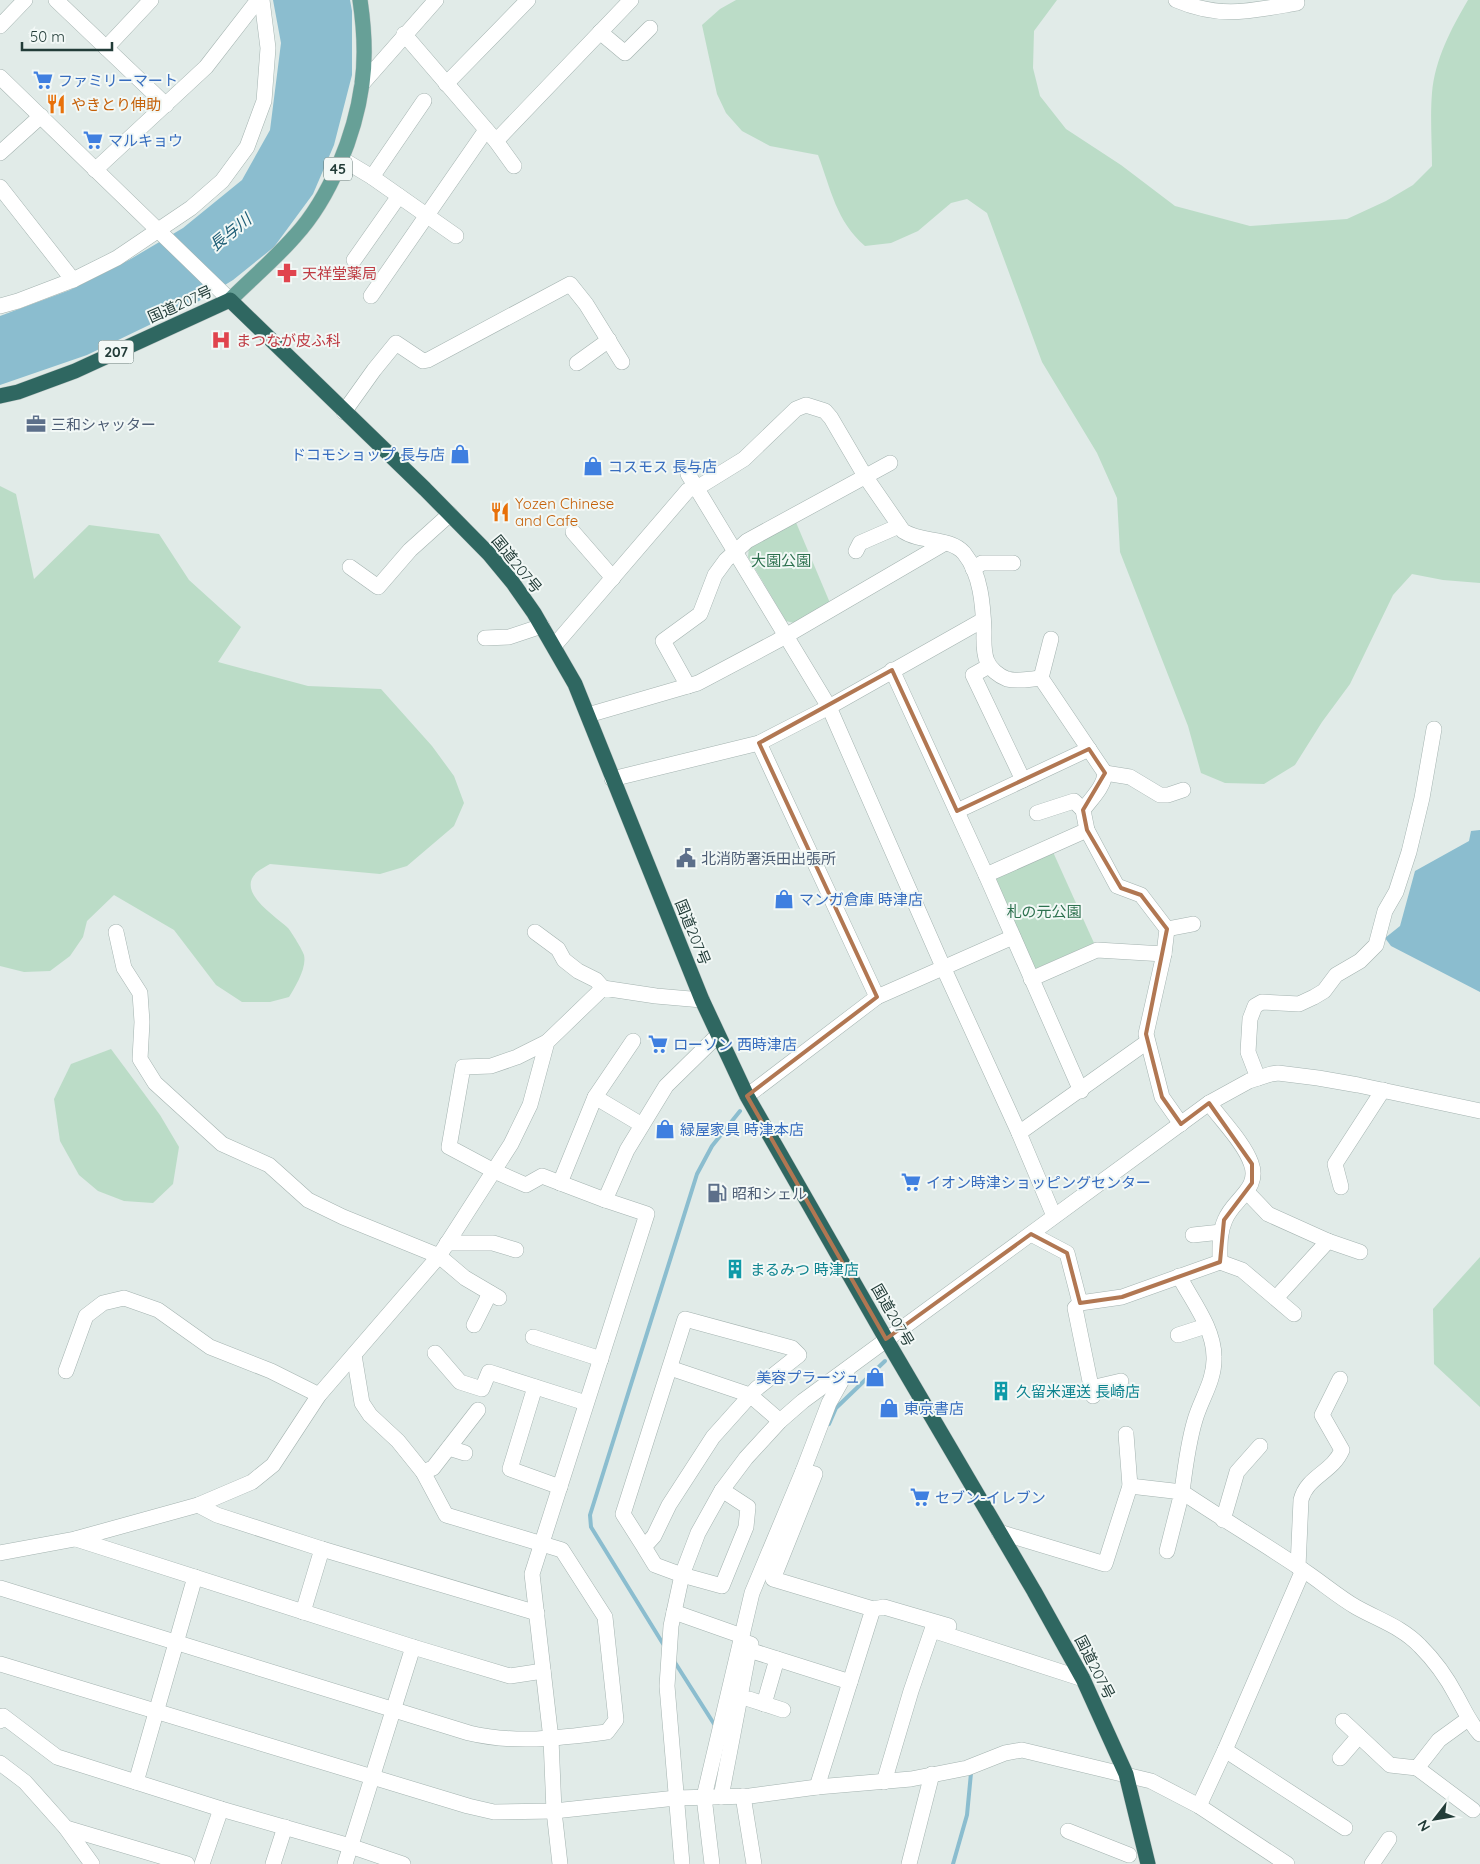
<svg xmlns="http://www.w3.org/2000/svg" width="1480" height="1864" font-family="Quicksand,'Noto Sans JP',sans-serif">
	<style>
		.green { fill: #bbdcc7 }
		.water { fill: #8bbdcf }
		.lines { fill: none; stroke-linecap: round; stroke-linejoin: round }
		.stream { stroke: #8bbdcf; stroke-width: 4 }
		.minor-casing { stroke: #a4b3b0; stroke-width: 16 }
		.major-casing { stroke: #c1c8c7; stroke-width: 16 }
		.highway-casing { stroke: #c1c8c7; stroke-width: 16 }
		.minor { stroke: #fff; stroke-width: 15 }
		.major { stroke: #67a097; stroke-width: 15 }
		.highway { stroke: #2f6761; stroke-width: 15 }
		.marked { fill: none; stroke: #b17752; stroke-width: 4; stroke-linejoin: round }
		.labels { text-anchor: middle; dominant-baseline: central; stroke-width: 4; stroke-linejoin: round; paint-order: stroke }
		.shield { fill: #f2f8f6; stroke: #607471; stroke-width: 1 }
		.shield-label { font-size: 14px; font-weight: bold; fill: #223c38 }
		.shop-label { font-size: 15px; fill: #366cbe; stroke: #f2f8f6; text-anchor: start }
		.food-label { font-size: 15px; fill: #c56008; stroke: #f2f8f6; text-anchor: start }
		.health-label { font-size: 15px; fill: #be3a42; stroke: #f2f8f6; text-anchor: start }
		.street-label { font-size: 15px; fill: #223c38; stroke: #f2f8f6 }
		.service-label { font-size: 15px; fill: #4e5e75; stroke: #f2f8f6; text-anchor: start }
		.park-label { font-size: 15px; fill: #2d714f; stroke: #f2f8f6 }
		.culture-label { font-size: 15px; fill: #0d838f; stroke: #f2f8f6; text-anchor: start }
		.water-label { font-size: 16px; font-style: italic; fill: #1e5e76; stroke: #f2f8f6 }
	</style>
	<rect width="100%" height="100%" fill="#e1ebe8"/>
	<g class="green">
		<path d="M736,0H1057L1034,31L1033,68L1040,96L1066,129L1121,165L1175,206L1250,226L1347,219L1386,201L1413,185L1432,166C1432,142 1430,116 1432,93C1435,59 1451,29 1468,0H1480V583L1443,580L1412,574L1393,595L1350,684L1322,722L1295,765L1264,784L1225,783L1201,773L1188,726L1120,552L1117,498L1097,453L1042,362L987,213L967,199L951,203L918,231L891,243L865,246C836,221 831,189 818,155L770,146L742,131L726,113L717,94L702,25L720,9Z"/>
		<path d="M0,486L16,494L34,579L89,525L159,534L189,580L241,627L218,662L308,686L381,689L432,746L454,776L464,803L454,826L407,866L380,874L270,864C266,866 261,869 257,872C235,892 276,916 288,928C292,933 302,949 304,955C307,968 295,987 289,997L270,1002H242L216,985L174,930L114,895L87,921L83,937L70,956L50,971L24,972L0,966Z"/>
		<polygon points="795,520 830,603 794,623 786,621 748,557 749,547"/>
		<polygon points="1053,852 1094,943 1035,969 994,878"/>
		<polygon points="111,1049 160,1115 179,1147 173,1184 153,1203 124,1201 98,1191 79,1175 60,1141 54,1099 71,1064"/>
		<polygon points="1480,1257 1480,1407 1434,1364 1433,1309"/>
	</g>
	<g class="water">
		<polygon points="273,0 350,0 352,11 352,75 334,145 313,194 274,247 233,280 199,301 87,355 0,385 0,316 70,290 129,260 183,228 242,180 270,130 281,43"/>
		<polygon points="1480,830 1480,992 1391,946 1385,938 1400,926 1415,871 1469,841 1471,831"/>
	</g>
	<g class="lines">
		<g class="stream">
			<polyline points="829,1424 836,1408 885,1361"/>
			<polyline points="665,1647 591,1527 590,1515 697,1174 712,1146 740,1111"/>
			<polyline points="674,1661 716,1727"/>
			<polyline points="953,1864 967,1815 971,1773"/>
		</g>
		<defs>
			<g id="minor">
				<polyline points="56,0 166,105"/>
				<path d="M1176,0C1220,19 1251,11 1297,3"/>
				<polyline points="0,26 25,0"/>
				<polyline points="600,32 625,53 650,28"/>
				<polyline points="404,34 496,141 631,0"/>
				<polyline points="106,48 151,0"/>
				<polyline points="0,77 230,300"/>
				<polyline points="362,84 436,0"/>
				<polyline points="446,84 528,0"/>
				<polyline points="496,141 514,166"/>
				<polyline points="0,153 41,116"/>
				<polyline points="342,159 372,177 456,236"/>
				<polyline points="95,170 206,67 258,0"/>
				<polyline points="372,177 424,101"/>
				<polyline points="0,187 73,280"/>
				<polyline points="354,260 399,196"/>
				<polyline points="371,296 486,130"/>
				<polyline points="0,306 18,301 73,280 117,258 191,208 222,181 247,147 264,101 268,48 262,0"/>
				<polyline points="577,363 609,340"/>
				<polyline points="344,412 374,370 396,343 423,361 428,360 570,284 586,304 622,362"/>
				<polyline points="688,474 829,707 944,969 1019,1133 1054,1216"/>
				<polyline points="573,532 613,578"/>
				<polyline points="856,551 860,543 899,526"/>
				<polyline points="350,567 378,587 410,550 450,514"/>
				<polyline points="973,569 982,563 1013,563"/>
				<polyline points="485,638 509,637 542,626"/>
				<path d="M554,646L688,490L697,488L744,459L796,409L806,405L825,411L831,418L865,476L903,531C921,543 950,537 964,553C981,574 983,605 984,631C984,641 983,652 987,661C990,669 999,676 1007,679C1017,682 1030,679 1041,678L1105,773C1104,787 1091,799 1083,810L1087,830L1117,886L1141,895L1167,929L1164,954L1146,1034L1162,1097L1181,1124"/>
				<polyline points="989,666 973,675 1023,780"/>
				<polyline points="892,670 986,875 1081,1091"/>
				<polyline points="1041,678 1051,639"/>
				<polyline points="688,686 663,641 700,614 715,575 726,560 747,541 890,463"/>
				<polyline points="588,715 698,683 777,641 945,543"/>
				<polyline points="759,743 877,997"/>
				<polyline points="1105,773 1130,777 1160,795 1168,795 1183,790"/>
				<polyline points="612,779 759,743 829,707 983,620"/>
				<polyline points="957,811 1089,749"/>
				<polyline points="1037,813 1074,801 1083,810"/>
				<polyline points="986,875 1087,830"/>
				<polyline points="1167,929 1193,924"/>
				<polyline points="116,932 124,968 140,993 142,1022 140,1059 155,1083 222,1144 269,1165 308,1200 343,1217 439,1256 465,1278 499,1298"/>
				<polyline points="535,932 558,949 564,960 578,971 596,980 603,988"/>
				<polyline points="1031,979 1097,950 1164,954"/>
				<polyline points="547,1042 517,1057 491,1066 463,1067 449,1147 494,1171 526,1185 542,1176 605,1200"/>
				<polyline points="1258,1078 1248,1052 1250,1019 1255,1006 1262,1002 1299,1004 1314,997 1324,991 1336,975 1360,961 1376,945 1385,911 1396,892 1409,852 1422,798 1434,729"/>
				<polyline points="747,1096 877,997 1013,937"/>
				<polyline points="595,1097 633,1041"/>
				<polyline points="1019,1133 1147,1042"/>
				<polyline points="560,1183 595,1097 642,1125"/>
				<polyline points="1341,1187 1335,1164 1383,1090"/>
				<polyline points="1247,1192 1268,1214 1328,1241 1360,1252"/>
				<path d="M1031,1234L1067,1253L1080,1303L1122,1297L1220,1262C1220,1247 1219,1233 1225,1220C1233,1199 1261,1189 1251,1163C1244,1143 1222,1121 1209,1103"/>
				<polyline points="1193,1235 1221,1232"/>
				<polyline points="447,1243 493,1243 516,1250"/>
				<polyline points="1220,1262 1242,1270 1294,1314"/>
				<path d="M1179,1276C1192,1301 1214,1328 1214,1357C1215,1380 1201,1399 1195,1420C1188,1443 1185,1468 1182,1492C1221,1518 1261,1542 1300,1568C1319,1580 1337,1596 1356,1607C1379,1620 1402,1627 1420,1646C1434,1660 1447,1678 1456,1695C1464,1709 1469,1722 1480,1734"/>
				<polyline points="1276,1298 1328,1241"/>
				<polyline points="1080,1303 1075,1308 1093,1396"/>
				<polyline points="474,1325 490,1293"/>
				<polyline points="1178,1335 1206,1326"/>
				<polyline points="533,1337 601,1359"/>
				<polyline points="435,1353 460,1382 482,1389 489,1372 586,1403"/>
				<polyline points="670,1368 750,1395 780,1421"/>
				<polyline points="66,1371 86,1316 103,1303 124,1298 158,1310 210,1347 271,1371 319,1395"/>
				<polyline points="535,1387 510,1469 560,1487"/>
				<polyline points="1091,1388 1121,1381"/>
				<polyline points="449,1448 465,1453"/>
				<polyline points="803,1471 815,1474 773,1579 873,1609 817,1787"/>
				<polyline points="423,1472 433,1468 478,1410"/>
				<polyline points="1130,1486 1182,1492 1167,1551"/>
				<polyline points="198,1505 217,1515 322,1549 537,1613"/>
				<polyline points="1223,1520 1237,1472 1260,1446"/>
				<polyline points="999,1532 1105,1564 1130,1486 1126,1434"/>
				<polyline points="76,1539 413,1647 510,1676 543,1671"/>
				<polyline points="644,1547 623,1514 685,1319 792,1348 799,1355 756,1389 713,1437 669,1505 654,1536 644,1547 655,1565 682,1575 722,1586 746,1527 748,1507 722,1490"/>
				<polyline points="0,1553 75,1539 198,1505 252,1482 273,1465 319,1395 439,1256 511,1144 530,1105 547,1042 603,988 656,996 702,1000"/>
				<path d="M1298,1567L1301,1500C1307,1476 1332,1473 1342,1450L1322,1415L1340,1379"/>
				<path d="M0,1588L469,1733C515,1744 560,1738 607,1732L616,1720L605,1617L562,1550L446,1515L423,1472L398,1441L370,1415L362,1403L354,1355"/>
				<polyline points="873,1609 884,1607 949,1626"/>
				<polyline points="303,1612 322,1549"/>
				<polyline points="674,1612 742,1636"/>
				<polyline points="748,1643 751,1644 749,1650 850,1682"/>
				<polyline points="0,1664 468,1806 494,1812 554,1811 676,1798 750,1796 817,1787 911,1779 967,1768 1005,1753 1022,1750 1151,1781 1199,1806 1287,1864"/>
				<polyline points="749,1699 783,1710"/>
				<polyline points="764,1704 777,1659"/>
				<polyline points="0,1721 3,1716 57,1757 221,1809 350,1846 403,1864"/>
				<polyline points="1343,1721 1390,1765 1417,1768 1439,1740 1468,1719"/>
				<polyline points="1225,1750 1345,1828"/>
				<polyline points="1340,1758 1359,1736"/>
				<polyline points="0,1763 25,1782 66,1828 92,1864"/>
				<polyline points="1417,1768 1473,1810"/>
				<polyline points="136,1782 195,1577"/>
				<polyline points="884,1782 911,1691 932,1630 1083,1679"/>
				<polyline points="743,1796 754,1864"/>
				<polyline points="721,1797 749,1650"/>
				<polyline points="1199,1806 1225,1750 1303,1570"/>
				<polyline points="66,1828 187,1864"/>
				<polyline points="1068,1831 1129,1855"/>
				<polyline points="202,1864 221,1809"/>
				<polyline points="273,1864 285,1827"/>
				<polyline points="345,1864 413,1647"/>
				<polyline points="560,1864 554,1811 551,1739 532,1574 647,1214 605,1200 627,1150 666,1086 717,1036"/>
				<polyline points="682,1864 667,1686 671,1626 682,1575 698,1533 722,1490 746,1458 780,1421 803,1401 1209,1103 1249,1081 1271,1074 1278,1073 1318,1078 1358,1085 1480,1111"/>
				<polyline points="712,1864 704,1797 752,1593 803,1471 829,1403 847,1371"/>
				<polyline points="909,1864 932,1774"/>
				<polyline points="1372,1864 1389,1839"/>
			</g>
			<path id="major" d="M230,300C251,279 275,259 295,236C330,198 355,135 362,84C366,56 364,27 360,0"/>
			<polyline id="highway" points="0,396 18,392 75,371 230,300 425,489 489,554 513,583 534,613 575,684 702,1000 747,1096 886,1339 1034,1591 1083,1679 1126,1774 1148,1864"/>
		</defs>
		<use href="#minor" class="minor-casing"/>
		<use href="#major" class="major-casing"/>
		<use href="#highway" class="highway-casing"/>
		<use href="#minor" class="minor"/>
		<use href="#major" class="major"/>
		<use href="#highway" class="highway"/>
	</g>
	<path class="marked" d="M892,670L957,811L1089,749L1105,773L1083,810L1087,830L1121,888L1141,895L1167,929L1146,1034L1162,1097L1181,1124L1209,1103L1252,1164V1183L1224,1220L1220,1262L1122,1297L1080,1303L1067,1253L1031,1234L886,1339L747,1096L877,997L759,743Z"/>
	<defs>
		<symbol id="supermarket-bare" viewBox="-9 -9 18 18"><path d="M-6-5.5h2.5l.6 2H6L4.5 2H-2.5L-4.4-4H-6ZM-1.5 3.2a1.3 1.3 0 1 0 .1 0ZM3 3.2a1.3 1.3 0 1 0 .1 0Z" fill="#3f7fe0" stroke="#f2f8f6" stroke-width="2.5" paint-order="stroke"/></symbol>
		<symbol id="restaurant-bare" viewBox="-9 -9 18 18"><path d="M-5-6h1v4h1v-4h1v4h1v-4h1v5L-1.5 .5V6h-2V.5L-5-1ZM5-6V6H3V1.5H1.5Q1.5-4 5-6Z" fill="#e8710a" stroke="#f2f8f6" stroke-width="2.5" paint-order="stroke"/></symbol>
		<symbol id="pharmacy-bare" viewBox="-9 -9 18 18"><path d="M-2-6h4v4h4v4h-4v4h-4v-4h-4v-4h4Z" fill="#e0444e" stroke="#f2f8f6" stroke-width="2.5" paint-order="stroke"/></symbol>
		<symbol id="hospital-bare" viewBox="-9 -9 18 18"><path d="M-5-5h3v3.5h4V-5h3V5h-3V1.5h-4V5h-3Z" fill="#e0444e" stroke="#f2f8f6" stroke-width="2.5" paint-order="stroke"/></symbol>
		<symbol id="office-bare" viewBox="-9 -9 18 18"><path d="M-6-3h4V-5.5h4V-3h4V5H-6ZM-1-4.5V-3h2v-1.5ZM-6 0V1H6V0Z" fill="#5c6f8a" stroke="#f2f8f6" stroke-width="2.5" paint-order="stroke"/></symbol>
		<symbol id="shop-bare" viewBox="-9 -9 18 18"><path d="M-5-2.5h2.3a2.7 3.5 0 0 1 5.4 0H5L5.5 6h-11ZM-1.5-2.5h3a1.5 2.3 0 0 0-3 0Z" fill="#3f7fe0" stroke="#f2f8f6" stroke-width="2.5" paint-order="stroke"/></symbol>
		<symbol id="civic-bare" viewBox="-9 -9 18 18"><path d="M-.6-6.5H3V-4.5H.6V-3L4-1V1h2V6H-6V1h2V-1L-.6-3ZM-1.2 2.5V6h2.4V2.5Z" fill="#5c6f8a" stroke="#f2f8f6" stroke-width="2.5" paint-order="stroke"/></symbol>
		<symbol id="fuel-bare" viewBox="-9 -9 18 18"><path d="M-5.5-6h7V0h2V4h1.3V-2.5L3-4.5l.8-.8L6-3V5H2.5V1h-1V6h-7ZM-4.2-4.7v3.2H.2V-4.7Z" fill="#5c6f8a" stroke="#f2f8f6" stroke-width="2.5" paint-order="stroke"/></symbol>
		<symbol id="building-bare" viewBox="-9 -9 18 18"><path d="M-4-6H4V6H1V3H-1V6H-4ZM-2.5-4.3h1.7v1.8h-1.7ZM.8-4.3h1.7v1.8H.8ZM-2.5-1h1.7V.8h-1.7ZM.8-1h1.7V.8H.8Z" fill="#0f9aa8" stroke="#f2f8f6" stroke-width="2.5" paint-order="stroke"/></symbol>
	</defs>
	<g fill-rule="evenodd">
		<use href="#supermarket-bare" x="29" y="66" width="28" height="28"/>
		<use href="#restaurant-bare" x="42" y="90" width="28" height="28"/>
		<use href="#supermarket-bare" x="79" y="126" width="28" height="28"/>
		<use href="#pharmacy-bare" x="273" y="259" width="28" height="28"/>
		<use href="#hospital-bare" x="207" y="326" width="28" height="28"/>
		<use href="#office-bare" x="22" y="410" width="28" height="28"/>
		<use href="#shop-bare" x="446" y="440" width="28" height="28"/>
		<use href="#shop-bare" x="579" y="452" width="28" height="28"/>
		<use href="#restaurant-bare" x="486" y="498" width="28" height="28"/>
		<use href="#civic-bare" x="672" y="844" width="28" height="28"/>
		<use href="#shop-bare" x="770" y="885" width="28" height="28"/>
		<use href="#supermarket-bare" x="644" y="1030" width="28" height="28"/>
		<use href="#shop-bare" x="651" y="1115" width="28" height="28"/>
		<use href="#supermarket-bare" x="897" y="1168" width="28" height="28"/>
		<use href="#fuel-bare" x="703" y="1179" width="28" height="28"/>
		<use href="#building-bare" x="721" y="1255" width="28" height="28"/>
		<use href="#shop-bare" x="861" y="1363" width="28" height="28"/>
		<use href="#building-bare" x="987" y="1377" width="28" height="28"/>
		<use href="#shop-bare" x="875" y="1394" width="28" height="28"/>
		<use href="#supermarket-bare" x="906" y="1483" width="28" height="28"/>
	</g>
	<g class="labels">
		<g class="shield">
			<rect x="324" y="157.5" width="28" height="23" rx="4"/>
			<rect x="98.5" y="340.5" width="35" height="23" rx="4"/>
		</g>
		<g class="shield-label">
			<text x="338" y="169">45</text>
			<text x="116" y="352">207</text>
		</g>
		<g class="shop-label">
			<text x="58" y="80">ファミリーマート</text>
			<text x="108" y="140">マルキョウ</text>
			<text x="445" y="454" text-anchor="end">ドコモショップ 長与店</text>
			<text x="608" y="466">コスモス 長与店</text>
			<text x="799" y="899">マンガ倉庫 時津店</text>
			<text x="673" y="1044">ローソン 西時津店</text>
			<text x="680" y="1129">緑屋家具 時津本店</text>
			<text x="926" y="1182">イオン時津ショッピングセンター</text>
			<text x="860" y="1377" text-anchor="end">美容プラージュ</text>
			<text x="904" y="1408">東京書店</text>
			<text x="935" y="1497">セブン-イレブン</text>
		</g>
		<g class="food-label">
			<text x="71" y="104">やきとり伸助</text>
			<text x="515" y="503">Yozen Chinese<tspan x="515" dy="17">and Cafe</tspan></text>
		</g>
		<g class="health-label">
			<text x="302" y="273">天祥堂薬局</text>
			<text x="236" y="340">まつなが皮ふ科</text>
		</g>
		<g class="street-label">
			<text transform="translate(180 304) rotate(-24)">国道207号</text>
			<text transform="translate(517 564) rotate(51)">国道207号</text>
			<text transform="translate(693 932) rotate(68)">国道207号</text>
			<text transform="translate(893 1315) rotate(60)">国道207号</text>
			<text transform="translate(1095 1667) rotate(63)">国道207号</text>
		</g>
		<g class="service-label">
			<text x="51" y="424">三和シャッター</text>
			<text x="701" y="858">北消防署浜田出張所</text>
			<text x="732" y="1193">昭和シェル</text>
		</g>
		<g class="park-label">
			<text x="781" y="560">大園公園</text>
			<text x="1044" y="911">札の元公園</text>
		</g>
		<g class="culture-label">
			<text x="750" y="1269">まるみつ 時津店</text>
			<text x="1016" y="1391">久留米運送 長崎店</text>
		</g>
		<g class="water-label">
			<text transform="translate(230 232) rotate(-39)">長与川</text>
		</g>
	</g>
	<g transform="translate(1435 1819) rotate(239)" stroke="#f2f8f6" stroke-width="4" paint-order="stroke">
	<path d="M0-4L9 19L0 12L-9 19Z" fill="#223c38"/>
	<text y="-8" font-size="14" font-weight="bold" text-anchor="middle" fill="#223c38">N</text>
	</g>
	<path d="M22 42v8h90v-8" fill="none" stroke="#223c38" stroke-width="2.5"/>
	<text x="30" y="42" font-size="15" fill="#223c38" stroke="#f2f8f6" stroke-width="4" paint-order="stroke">50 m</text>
</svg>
